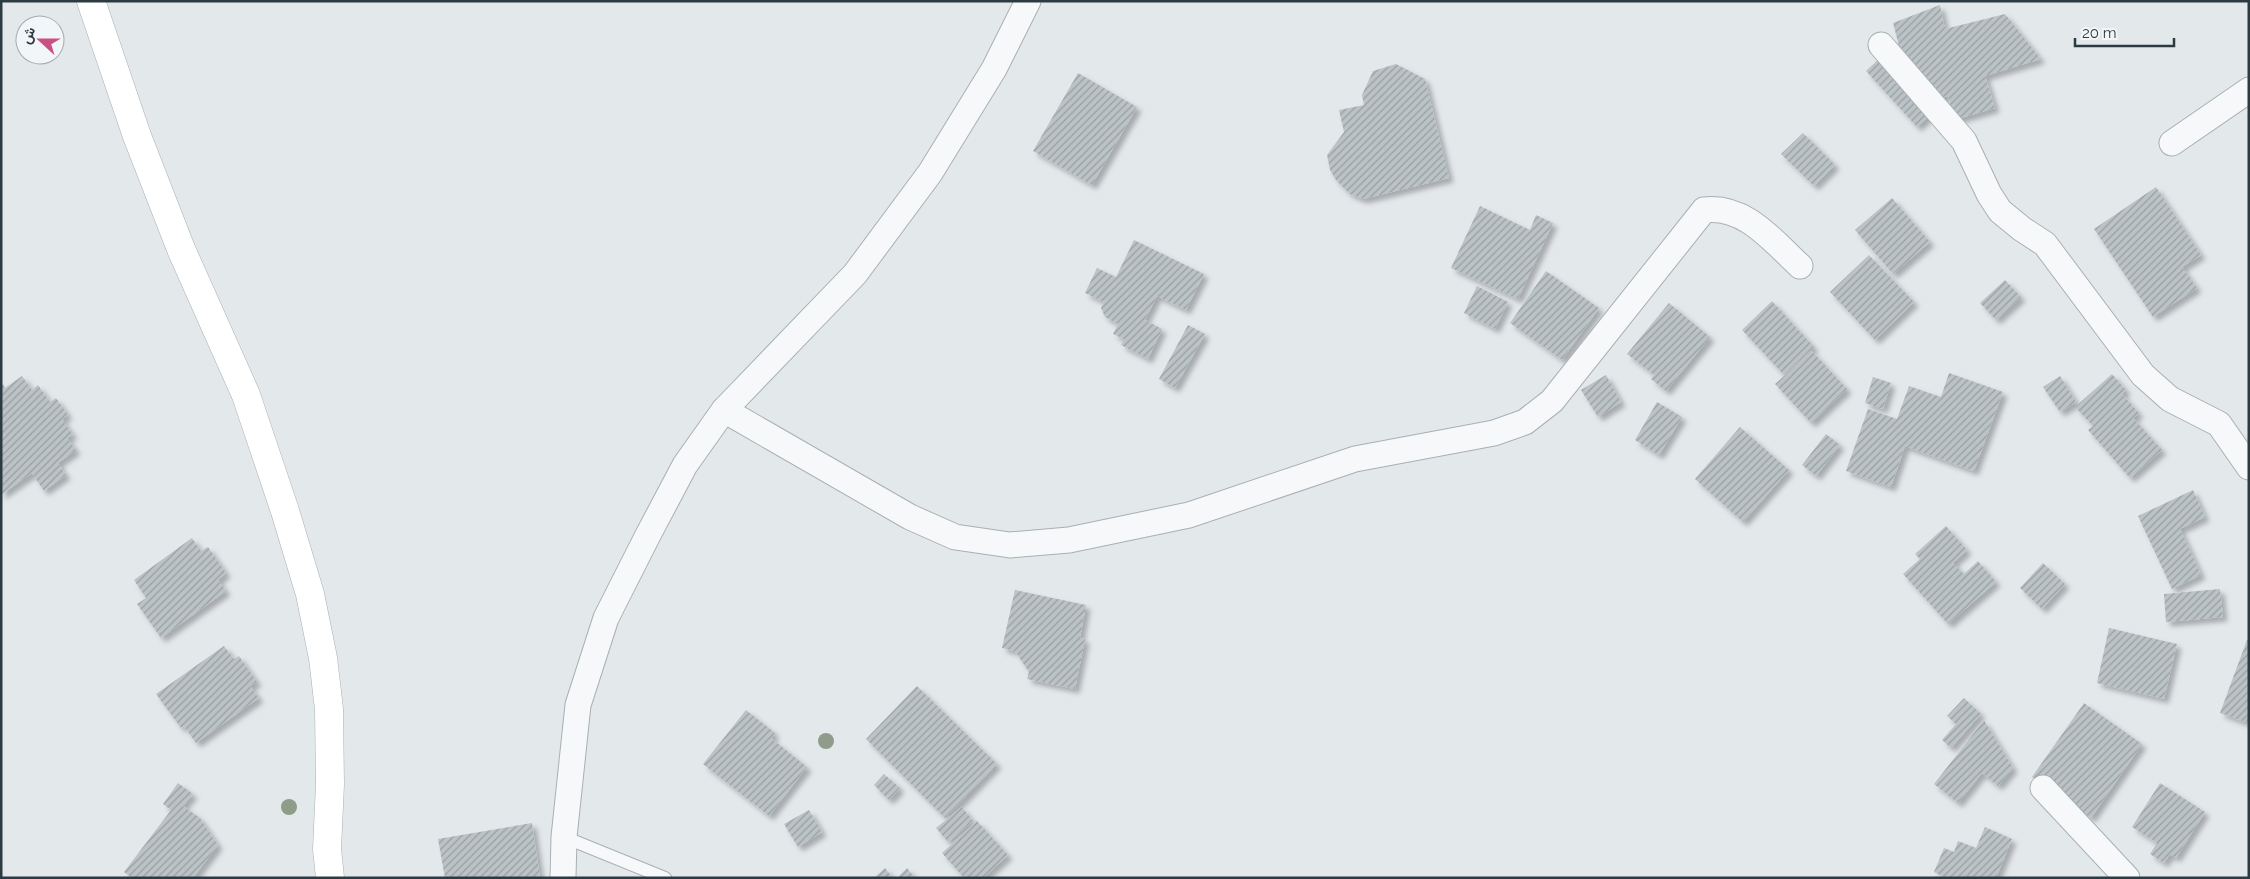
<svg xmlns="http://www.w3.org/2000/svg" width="2250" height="879" font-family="Raleway,Vazirmatn,sans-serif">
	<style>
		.building { fill: url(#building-hatch); filter: url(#shadow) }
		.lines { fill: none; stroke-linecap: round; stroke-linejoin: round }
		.lane-casing { stroke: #a8b0b5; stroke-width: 14 }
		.street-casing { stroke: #a8b0b5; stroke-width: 27 }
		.secondary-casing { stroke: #a8b0b5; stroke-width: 29 }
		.lane { stroke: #f6f8f9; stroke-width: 12 }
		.street { stroke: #f6f8f9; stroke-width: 25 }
		.secondary { stroke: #fff; stroke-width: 28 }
		.tree { fill: #8f9c8a }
	</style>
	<defs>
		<pattern id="building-hatch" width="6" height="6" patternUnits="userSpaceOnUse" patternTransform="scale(1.25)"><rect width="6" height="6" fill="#bbc3c7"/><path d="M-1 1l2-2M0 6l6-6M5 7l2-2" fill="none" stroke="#989fa3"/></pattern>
		<filter id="shadow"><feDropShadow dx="4.5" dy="4.5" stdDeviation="2.5" flood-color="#0004"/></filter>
	</defs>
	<rect width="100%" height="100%" fill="#e3e8eb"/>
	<g class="building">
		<polygon points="1940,5 1945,29 2005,14 2041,59 1985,76 1995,108 1954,120 1948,96 1937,100 1904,65 1893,23"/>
		<polygon points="1882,56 1933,112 1917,127 1866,71"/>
		<polygon points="1396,64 1425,79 1449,178 1363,199 1350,194 1336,180 1330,170 1327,155 1344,132 1339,110 1364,105 1362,95 1373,71"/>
		<polygon points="1078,73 1137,107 1092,185 1033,151"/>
		<polygon points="1803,133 1835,165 1814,186 1781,154"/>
		<polygon points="2156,187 2201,255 2182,267 2197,288 2153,317 2094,229"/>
		<polygon points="1892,198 1930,242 1893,274 1855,230"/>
		<polygon points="1480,206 1530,230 1536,215 1553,223 1518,299 1451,268"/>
		<polygon points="1134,240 1204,274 1186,310 1157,296 1145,320 1162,329 1148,359 1121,345 1124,339 1113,334 1118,324 1105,317 1101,308 1104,302 1085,293 1097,268 1116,277"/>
		<polygon points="1869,255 1914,302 1875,340 1830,292"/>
		<polygon points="1546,271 1599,308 1562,360 1510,323"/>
		<polygon points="2005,280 2021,297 1996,320 1980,303"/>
		<polygon points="1477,286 1508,302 1495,329 1464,313"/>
		<polygon points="1772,301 1814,347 1784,375 1742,330"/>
		<polygon points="1669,303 1710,337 1666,391 1651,379 1654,375 1627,354"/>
		<polygon points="1188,325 1205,334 1175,388 1159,379"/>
		<polygon points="1812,351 1847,389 1811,423 1775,384"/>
		<polygon points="1949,373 2003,392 1974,471 1905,446 1891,487 1846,471 1868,409 1897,419 1909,386 1941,397"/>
		<polygon points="2112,374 2126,390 2122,394 2139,413 2133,418 2162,450 2130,478 2088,430 2093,426 2075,407"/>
		<polygon points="1606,375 1621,402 1598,417 1581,390"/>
		<polygon points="22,376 32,390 38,385 50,402 56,398 68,415 62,419 73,435 67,438 76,450 58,463 66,475 44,491 32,473 1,495 1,386 3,384 5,388"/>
		<polygon points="2060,376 2076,402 2060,412 2043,387"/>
		<polygon points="1873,377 1891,383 1883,409 1865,403"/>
		<polygon points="1657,402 1682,417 1659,455 1635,440"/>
		<polygon points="1740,427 1789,470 1743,522 1695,479"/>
		<polygon points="1826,434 1840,445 1816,476 1802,465"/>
		<polygon points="2193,490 2205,517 2180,529 2201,575 2172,589 2138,516"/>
		<polygon points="1946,526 1967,550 1953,563 1964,574 1978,561 1996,582 1948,624 1903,574 1920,559 1915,554"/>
		<polygon points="192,538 201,551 208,547 226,573 218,580 226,591 161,638 137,604 146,598 134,580"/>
		<polygon points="2043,563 2065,584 2042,609 2020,588"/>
		<polygon points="2220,589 2223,617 2166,622 2164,594"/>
		<polygon points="1015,590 1086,605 1080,638 1085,639 1075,689 1027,679 1029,672 1015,651 1002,648"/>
		<polygon points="2109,628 2177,644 2164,699 2097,683"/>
		<polygon points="2247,640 2249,641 2249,713 2245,722 2220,713"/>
		<polygon points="224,646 234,659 239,656 257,682 250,686 259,698 196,743 184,726 181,728 156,694"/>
		<polygon points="917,686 997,764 945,818 866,739"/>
		<polygon points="1964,698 1981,714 1951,748 1942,740 1956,724 1947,716"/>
		<polygon points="2084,703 2142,744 2091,818 2032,777"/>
		<polygon points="746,710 775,733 771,738 807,767 769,816 703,764"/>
		<polygon points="1984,720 2013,768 1998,786 1982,773 1958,803 1934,784"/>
		<polygon points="884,774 900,788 889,800 874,785"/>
		<polygon points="178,783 193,794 183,806 200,818 218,845 193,878 132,878 124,872 171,810 163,804"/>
		<polygon points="2160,783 2205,812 2176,858 2170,854 2164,863 2150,854 2157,843 2132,827"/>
		<polygon points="962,807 973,821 948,842 936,828"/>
		<polygon points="809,810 822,832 798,847 784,824"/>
		<polygon points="977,821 1008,855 983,878 964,878 942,853"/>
		<polygon points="532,823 540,878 445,878 438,839"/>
		<polygon points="1985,827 2012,839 1996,878 1975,878 1967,874 1965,878 1946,878 1934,872 1944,848 1954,852 1958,841 1976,848"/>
		<polygon points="885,868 893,878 874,878"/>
		<polygon points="907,868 915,878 897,878"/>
	</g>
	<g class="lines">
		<defs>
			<polyline id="lane" points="564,837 665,878"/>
			<g id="street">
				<polyline points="1881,45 1964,141 1989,194 2000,211 2022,229 2045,244 2143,375 2170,399 2219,424 2249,467"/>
				<polyline points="2172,143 2249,90"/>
				<path d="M724,410L910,517L955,537L1010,545L1069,540L1189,515L1355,459L1494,433L1525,422L1552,401L1704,210C1745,205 1772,240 1800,266"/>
				<polyline points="2043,788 2127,878"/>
				<polyline points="563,878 564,837 578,705 606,618 648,535 685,465 724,410 855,274 930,173 994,69 1028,1"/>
			</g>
			<polyline id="secondary" points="91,1 137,136 181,249 246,395 285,511 310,594 323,658 329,709 330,784 327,849 330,878"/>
		</defs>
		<use href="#lane" class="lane-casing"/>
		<use href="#street" class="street-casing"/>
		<use href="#secondary" class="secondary-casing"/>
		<use href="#lane" class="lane"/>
		<use href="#street" class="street"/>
		<use href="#secondary" class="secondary"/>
	</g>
	<g class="tree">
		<circle cx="826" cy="741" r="8"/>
		<circle cx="289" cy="807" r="8"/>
	</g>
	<rect width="2250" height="879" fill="none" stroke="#2c3a42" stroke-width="5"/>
	<g transform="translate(40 40) rotate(291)"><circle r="24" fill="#f3f6f8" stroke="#a3abaf"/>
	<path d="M0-4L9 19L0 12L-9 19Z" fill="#c94f84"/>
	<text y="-8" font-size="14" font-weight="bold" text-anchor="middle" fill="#2c3a42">ش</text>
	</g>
	<path d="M2075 38v8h99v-8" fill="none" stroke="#2c3a42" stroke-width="2.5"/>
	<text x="2082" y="38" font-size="15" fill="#2c3a42" stroke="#f3f6f8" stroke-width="4" paint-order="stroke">20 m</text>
</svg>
